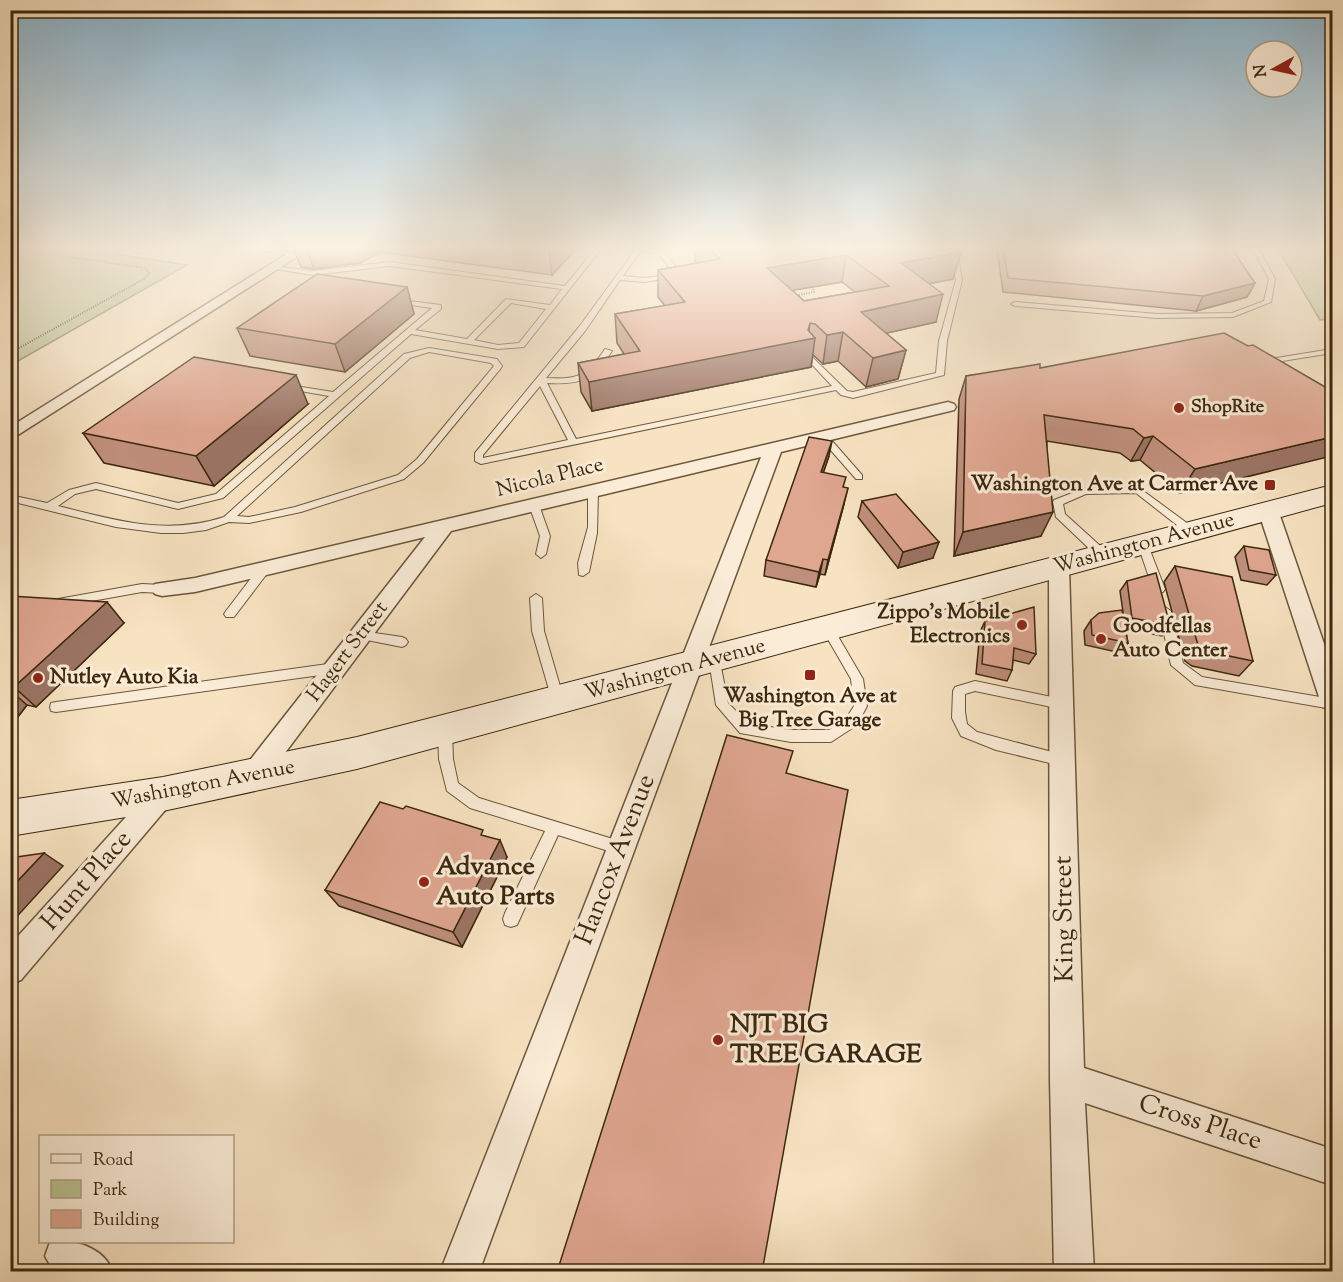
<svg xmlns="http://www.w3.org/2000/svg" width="1343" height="1282" font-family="'Sorts Mill Goudy',serif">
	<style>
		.green { fill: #bcc393; stroke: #7c7650; stroke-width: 1.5 }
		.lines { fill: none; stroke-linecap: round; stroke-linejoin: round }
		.lane-casing { stroke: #6b563b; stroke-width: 2 }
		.street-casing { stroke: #6b563b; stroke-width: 3 }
		.secondary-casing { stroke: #3c280e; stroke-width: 2 }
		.path { stroke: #3c280e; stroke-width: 2; stroke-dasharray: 1 1.5; stroke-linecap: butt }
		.lane { fill: #faecd7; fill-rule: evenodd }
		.street { fill: #faecd7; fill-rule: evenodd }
		.secondary { fill: #faecd7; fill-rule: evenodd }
		.wall { fill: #c08f7c; stroke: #3c280e; stroke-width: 1.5; fill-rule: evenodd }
		.shaded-wall { fill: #9c7465; stroke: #3c280e; stroke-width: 1.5 }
		.building { fill: #dfa690; stroke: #3c280e; stroke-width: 1.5; fill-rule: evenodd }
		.poi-dot { fill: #8f2418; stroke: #faecd7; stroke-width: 2 }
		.labels { text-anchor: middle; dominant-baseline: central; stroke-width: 6; stroke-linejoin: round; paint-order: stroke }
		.far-poi-label { font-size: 18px; font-weight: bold; fill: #3c280e; stroke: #faecd7; text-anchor: start }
		.street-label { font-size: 21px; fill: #3c280e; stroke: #faecd7 }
		.poi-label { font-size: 21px; font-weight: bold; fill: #3c280e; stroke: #faecd7; text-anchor: end }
		.near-street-label { font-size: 26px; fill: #3c280e; stroke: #faecd7 }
		.near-poi-label { font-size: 26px; font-weight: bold; fill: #3c280e; stroke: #faecd7; text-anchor: start }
	</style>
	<rect width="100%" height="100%" fill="#f7e2c1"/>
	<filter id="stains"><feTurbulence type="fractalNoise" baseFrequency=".00333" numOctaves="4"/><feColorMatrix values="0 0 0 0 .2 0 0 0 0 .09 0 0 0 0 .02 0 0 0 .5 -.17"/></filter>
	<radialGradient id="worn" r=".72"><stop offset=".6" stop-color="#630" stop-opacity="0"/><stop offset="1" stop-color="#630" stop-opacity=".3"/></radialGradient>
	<g class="green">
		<polygon points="11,249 124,249 115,254 187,265 11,365"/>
		<polygon points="1278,249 1332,249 1332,319 1320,320"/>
	</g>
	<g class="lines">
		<defs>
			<g id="lane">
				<polygon points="140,249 147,249 141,253 137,253 136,252"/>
				<polygon points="255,249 270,249 298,254 295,256"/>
				<path d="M595,249H601L524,347L498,349L411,334L223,498L178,509L96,489L75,494L58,506C115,520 166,536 224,517L404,354L429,348L497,359L502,366L501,368L423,463L404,479L301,512L249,523L229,522L206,530L183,533H161L116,527L10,501V495L47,503L69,490L96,483L178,503L216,494L329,396L283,388V384L333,392L432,308L396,303H393V299L441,305V309L415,330L467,339L506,299L550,305L562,289L390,266L313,275L274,269L271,267L272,266L313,271L390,262L565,286ZM511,303L546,309L519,343L498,345L474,340ZM429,352L491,363L494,366L417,459L398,475L295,507L249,517L237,516L410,358Z"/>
				<path d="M636,249L662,250L683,275L645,282L620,280L585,331L546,378C578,380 587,376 605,349L612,351C593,380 581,385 547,383L576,439L832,386L806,358V354H809L847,391L853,392L936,373L939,341L956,280L951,249H957L962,280L947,341L944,375L853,398L841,395L836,390L481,464L475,461V453L579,327ZM641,251L658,253L675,274L645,278L623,276ZM540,386L568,440L483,458V455Z"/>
				<polygon points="1253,249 1259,249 1275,279 1271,302 1233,317 1157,318 1015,306 1011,304 1015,302 1157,314 1232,313 1264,301 1269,279"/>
				<polygon points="1332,349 1332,353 1264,364 1260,362 1264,360"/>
				<polygon points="823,433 826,434 862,475 862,479 856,479 820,438 820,434"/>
				<polygon points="593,487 598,490 597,533 589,572 583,576 579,575 578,563 588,527 588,490"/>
				<polygon points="1138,487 1195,529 1196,531 1195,533 1187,533 1136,493 1086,494 1063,504 1065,514 1107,552 1108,555 1107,558 1099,558 1056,517 1053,502 1054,500 1085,488"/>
				<polygon points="534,502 539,505 550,536 546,554 541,558 536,554 540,536 529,505"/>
				<polygon points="1143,541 1148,545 1165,589 1163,592 1159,593 1153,589 1138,545"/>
				<polygon points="265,564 269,565 270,568 269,571 234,617 226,617 224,614 226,611 261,565"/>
				<polygon points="142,584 162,585 168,589 162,593 142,592 58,607 52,603 58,599"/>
				<polygon points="536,594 542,598 544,631 564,700 563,704 558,705 553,704 552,700 532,631 530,598"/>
				<polygon points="1165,607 1171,611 1183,663 1202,677 1332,699 1332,709 1195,685 1171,665 1159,611"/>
				<polygon points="828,625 832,626 863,679 867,706 857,725 831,742 791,742 740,733 716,705 709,660 711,657 719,657 728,703 749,724 791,730 829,730 847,717 854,706 851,679 822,629"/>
				<polygon points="361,631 402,637 406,639 408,642 406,645 402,647 357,638 355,635 357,632"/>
				<polygon points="335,663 339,665 341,668 339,671 335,673 56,712 51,711 50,707 51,703 56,702"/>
				<polygon points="975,681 1066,700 1067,704 1066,708 1061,709 975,691 965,694 965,712 967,724 977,732 1067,756 1069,760 1067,764 1062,766 996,750 961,736 952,718 953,691 955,687"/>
				<polygon points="445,725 450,727 452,731 453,759 458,783 479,798 626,843 628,848 626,853 621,855 558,835 517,925 511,927 505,925 503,919 505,913 545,831 470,808 447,791 439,759 438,731 440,727"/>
			</g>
			<g id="street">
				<polygon points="295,249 309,249 10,440 10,427"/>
				<polygon points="948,402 954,404 956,407 954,410 781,452 479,1272 440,1272 761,457 451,531 261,785 252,788 243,785 239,777 243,769 425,537 195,592 162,596 155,594 151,589 155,584 195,578"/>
				<polygon points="1268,504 1275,506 1278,510 1332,667 1332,710 1323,707 1320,700 1258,510 1261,506"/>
				<polygon points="1059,560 1066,562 1069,567 1084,1068 1332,1149 1332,1185 1085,1103 1094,1272 1054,1272 1050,1080 1049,567 1052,562"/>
				<polygon points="163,782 172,786 176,794 172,802 21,980 10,984 10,945 154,786"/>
				<path d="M50,1242C75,1238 104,1248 113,1272H54L45,1256Z"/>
			</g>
			<polygon id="secondary" points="1332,485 1332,503 357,769 163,811 10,836 10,800 163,777 357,737"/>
		</defs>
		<use href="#lane" class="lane-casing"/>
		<use href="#street" class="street-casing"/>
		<use href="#secondary" class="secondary-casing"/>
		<g class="path">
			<polyline points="794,296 814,292 812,285"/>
			<polyline points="10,353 144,279 149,273 145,268 15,249"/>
		</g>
		<use href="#lane" class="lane"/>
		<use href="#street" class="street"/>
		<use href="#secondary" class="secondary"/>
	</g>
	<g class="wall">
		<polygon points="294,249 576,249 552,275 380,252 360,263 314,269 301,267"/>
		<path d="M695,249H955L961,252L953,279L928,284L936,322L886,333L906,350L898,379L866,387L838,361L823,364L813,355L811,367L592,411L581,392L578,363L624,354L617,343L615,314L665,306L658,297V270L697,263L695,261ZM842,282L855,292L804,301L792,290Z"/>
		<polygon points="997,249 1232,249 1255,283 1247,297 1196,311 1003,292"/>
		<polygon points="407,287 414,314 345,372 250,356 237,328"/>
		<polygon points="1040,368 1332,391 1180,493 1140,460 1131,461 1120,453 1047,441 1041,536 954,556 959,399 966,376"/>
		<polygon points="308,404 214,486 104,463 83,433"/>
		<polygon points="829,456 823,473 843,488 844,504 825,575 820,574 816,587 764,576 766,560"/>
		<polygon points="862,501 933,558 898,568 858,517"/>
		<polygon points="1244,546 1276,575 1267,585 1241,580 1235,557"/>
		<polygon points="1175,566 1253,661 1239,676 1192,666 1185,661 1164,582"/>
		<polygon points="1127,581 1170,625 1162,636 1125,628 1128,643 1121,653 1085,645 1084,631 1091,620 1124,619 1120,591"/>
		<polygon points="10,596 124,623 36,707 27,705 10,727"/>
		<polygon points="985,621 1036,654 1029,664 1013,660 1012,670 1007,681 976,674 980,632"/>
		<polygon points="485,836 507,857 462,947 339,906 325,890"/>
	</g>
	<g class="shaded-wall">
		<polygon points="307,249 379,249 380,252 360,263 314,269"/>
		<polygon points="549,249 576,249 552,275"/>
		<polygon points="961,252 953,279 895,290 901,263"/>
		<polygon points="846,255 842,282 765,295 767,268"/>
		<polygon points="1255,283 1247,297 1196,311 1203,296"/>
		<polygon points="407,287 414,314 345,372 335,344"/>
		<polygon points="943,294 936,322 856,340 861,312"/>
		<polygon points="810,323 808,339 815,338 811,367 592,411 589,382 808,330"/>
		<polygon points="843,332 838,361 823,364 827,335"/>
		<polygon points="906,350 898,379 866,387 873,358"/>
		<polygon points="296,375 308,404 214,486 196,456"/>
		<polygon points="1153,436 1140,460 1131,461 1144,438"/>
		<polygon points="1332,437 1332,456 1180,493 1195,469"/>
		<polygon points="832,441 829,456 818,488 821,472"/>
		<polygon points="848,488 844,504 825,575 828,560"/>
		<polygon points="1053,512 1041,536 954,556 963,532"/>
		<polygon points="939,542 933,558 898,568 903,552"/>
		<polygon points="823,559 820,574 816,587 819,572"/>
		<polygon points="107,602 124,623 36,707 14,687"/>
		<polygon points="10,690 27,705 10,727"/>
		<polygon points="500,840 507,857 462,947 453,932"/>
		<polygon points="44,853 63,866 10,924 10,889"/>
	</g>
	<g class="building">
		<path d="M709,249H955L961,252L901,263L943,294L861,312L906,350L873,358L843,332L827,335L815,324L810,323L808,330L815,338L589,382L578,363L640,351L615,314L685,302L658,270L720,259ZM846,255L889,286L804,301L767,268Z"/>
		<polygon points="1003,249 1232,249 1255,283 1203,296 1008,278"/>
		<polygon points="317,274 407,287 335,344 237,328"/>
		<polygon points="1224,333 1248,346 1253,345 1332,391 1332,437 1195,469 1153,436 1144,438 1133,429 1044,415 1053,512 963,532 966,376 1040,364 1040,368"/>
		<polygon points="194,357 296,375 196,456 83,433"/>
		<polygon points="809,437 832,441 821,472 846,477 843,487 848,488 828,560 823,559 819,572 766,560"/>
		<polygon points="896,494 939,542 903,552 862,501"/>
		<polygon points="1244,546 1269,550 1276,575 1249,570"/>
		<polygon points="1175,566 1232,577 1253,661 1205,651 1198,645"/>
		<polygon points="1156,573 1170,625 1132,618 1127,581"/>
		<polygon points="10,596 107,602 14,687 10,686"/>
		<polygon points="1034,607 1036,654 1014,648 1012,670 982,664 985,621"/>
		<polygon points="1122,610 1128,643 1092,635 1091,620 1099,613"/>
		<polygon points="727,735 793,751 786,773 848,790 762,1272 557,1272"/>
		<polygon points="380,802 403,809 406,806 483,830 481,835 500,840 453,932 325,890"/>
		<polygon points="44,853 10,889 10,858"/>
	</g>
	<linearGradient id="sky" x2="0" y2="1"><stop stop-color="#8ab8d4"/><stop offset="0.58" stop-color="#fbf2e3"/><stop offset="1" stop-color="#fbf2e3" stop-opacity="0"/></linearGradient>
	<rect width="1343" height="428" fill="url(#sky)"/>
	<g class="poi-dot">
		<circle cx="1179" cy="408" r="6"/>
		<rect x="1264" y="479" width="12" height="12" rx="3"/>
		<circle cx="1022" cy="625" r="6"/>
		<circle cx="1101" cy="639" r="6"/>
		<rect x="804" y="669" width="12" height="12" rx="3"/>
		<circle cx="38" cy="678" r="6"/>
		<circle cx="424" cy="882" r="6"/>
		<circle cx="718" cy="1040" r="6"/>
	</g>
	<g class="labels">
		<g class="far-poi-label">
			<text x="1191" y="408">ShopRite</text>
		</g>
		<g class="street-label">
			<text transform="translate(550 478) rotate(-14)">Nicola Place</text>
			<text transform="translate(1144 544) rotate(-15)">Washington Avenue</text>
			<text transform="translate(348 652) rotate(-53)">Hagert Street</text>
			<text transform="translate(675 670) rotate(-15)">Washington Avenue</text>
			<text transform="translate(203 785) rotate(-11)">Washington Avenue</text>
		</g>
		<g class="poi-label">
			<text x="1258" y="485">Washington Ave at Carmer Ave</text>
			<text x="1010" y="613">Zippo's Mobile<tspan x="1010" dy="24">Electronics</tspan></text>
			<text x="1113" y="627" text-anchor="start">Goodfellas<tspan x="1113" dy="24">Auto Center</tspan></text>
			<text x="50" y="678" text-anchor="start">Nutley Auto Kia</text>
			<text x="810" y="697" text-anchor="middle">Washington Ave at<tspan x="810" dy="24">Big Tree Garage</tspan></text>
		</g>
		<g class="near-street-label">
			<text transform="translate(616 860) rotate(-69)">Hancox Avenue</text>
			<text transform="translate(87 881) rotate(-49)">Hunt Place</text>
			<text transform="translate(1065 919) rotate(-91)">King Street</text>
			<text transform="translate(1200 1123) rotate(18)">Cross Place</text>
		</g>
		<g class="near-poi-label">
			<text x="436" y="867">Advance<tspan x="436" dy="30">Auto Parts</tspan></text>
			<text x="730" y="1025">NJT BIG<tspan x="730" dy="30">TREE GARAGE</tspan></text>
		</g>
	</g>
	<rect width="1343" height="1282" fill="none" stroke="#f7e2c1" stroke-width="36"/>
	<rect x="12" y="12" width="1319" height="1258" fill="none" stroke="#3c280e" stroke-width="3"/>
	<rect x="18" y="18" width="1307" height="1246" fill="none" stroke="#3c280e" stroke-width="1.5"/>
	<rect x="39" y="1135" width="195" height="108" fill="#faecd7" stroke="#ae9e87" stroke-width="1.5"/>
	<rect x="51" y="1154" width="30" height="9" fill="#faecd7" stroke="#ae9e87" stroke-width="1.5"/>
	<text x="93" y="1165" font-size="18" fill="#3c280e">Road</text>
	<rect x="51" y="1180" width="30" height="18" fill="#bcc393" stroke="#ae9e87" stroke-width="1.5"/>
	<text x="93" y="1195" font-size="18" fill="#3c280e">Park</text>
	<rect x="51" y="1210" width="30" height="18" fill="#dfa690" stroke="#ae9e87" stroke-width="1.5"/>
	<text x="93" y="1225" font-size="18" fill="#3c280e">Building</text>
	<g transform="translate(1274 69) rotate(262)"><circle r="28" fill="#faecd7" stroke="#ae9e87" stroke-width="1.5"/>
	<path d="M0-4.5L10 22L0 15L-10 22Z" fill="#8f2418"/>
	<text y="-9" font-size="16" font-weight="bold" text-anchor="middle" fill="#3c280e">N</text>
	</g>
	<rect width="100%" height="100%" filter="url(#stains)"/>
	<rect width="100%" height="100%" fill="url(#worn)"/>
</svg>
